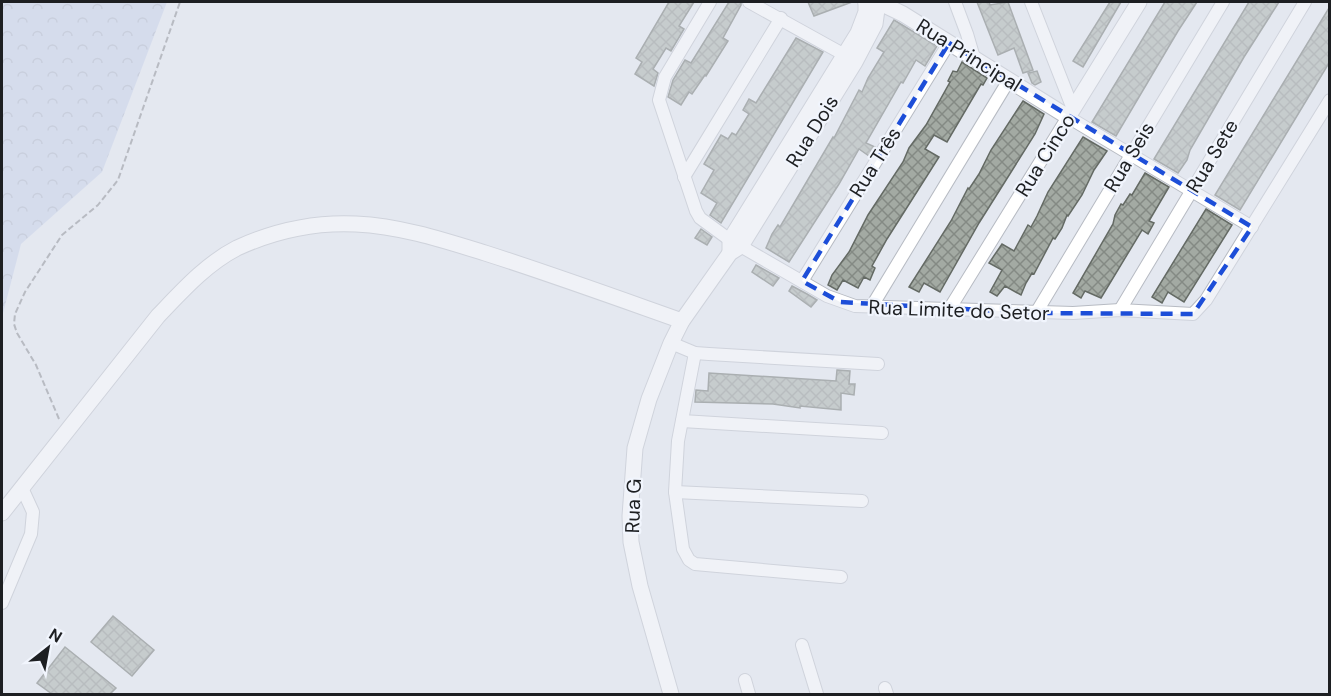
<svg xmlns="http://www.w3.org/2000/svg" width="1331" height="696" font-family="'DM Sans',sans-serif">
	<style>
		.forest { fill: url(#forest-crowns) }
		.building { fill: url(#building-cross-hatch); stroke: #646a64; stroke-width: 1.5 }
		.lines { fill: none; stroke-linecap: round; stroke-linejoin: round }
		.minor-casing { stroke: #b7bbc3; stroke-width: 14 }
		.tertiary-casing { stroke: #b7bbc3; stroke-width: 17 }
		.path { stroke: #83868b; stroke-width: 2; stroke-dasharray: 6 3; stroke-linecap: butt }
		.minor { stroke: #fff; stroke-width: 12 }
		.tertiary { stroke: #fff; stroke-width: 15 }
		.marked { fill: none; stroke: #1d4ed8; stroke-width: 4.5; stroke-dasharray: 12 8; stroke-linejoin: round }
		.labels { text-anchor: middle; dominant-baseline: central; stroke-width: 4.5; stroke-linejoin: round; paint-order: stroke }
		.street-label { font-size: 20px; fill: #1d1f22; stroke: #f1f5fd }
	</style>
	<defs>
		<pattern id="forest-crowns" width="20" height="18" patternUnits="userSpaceOnUse" patternTransform="scale(1.5)"><rect width="20" height="18" fill="#c4cfe7"/><path d="M2 6a3 3 0 1 1 6 0M12 15a3 3 0 1 1 6 0" fill="none" stroke="#a8b1c6"/></pattern>
		<pattern id="building-cross-hatch" width="8" height="8" patternUnits="userSpaceOnUse" patternTransform="scale(1.5)"><rect width="8" height="8" fill="#a3aaa3"/><path d="M0 0l8 8M0 8l8-8" fill="none" stroke="#848a84"/></pattern>
	</defs>
	<rect width="100%" height="100%" fill="#e4e8f0"/>
	<polygon class="forest" points="2,2 167,2 102,172 21,244 2,317"/>
	<g class="building">
		<polygon points="669,2 694,2 679,26 684,29 671,51 666,48 653,69 658,73 654,86 635,74 642,62 636,58"/>
		<polygon points="729,2 741,2 741,5 723,38 728,41 706,76 705,75 692,94 689,92 681,105 668,97 673,80 685,60 691,63"/>
		<polygon points="808,2 852,2 814,16"/>
		<polygon points="977,2 989,2 990,5 1008,2 1033,70 1023,73 1014,48 998,55"/>
		<polygon points="1110,2 1121,2 1083,67 1073,61"/>
		<polygon points="1165,2 1197,2 1178,31 1116,136 1092,122"/>
		<polygon points="1249,2 1279,2 1244,57 1190,150 1187,160 1178,173 1154,159"/>
		<polygon points="1329,8 1329,63 1240,210 1215,195"/>
		<polygon points="894,20 937,46 925,66 916,60 903,83 901,82 866,143 875,147 869,156 859,149 839,184 789,262 766,248 772,234 778,225 780,227 833,137 834,138 859,90 862,92 868,78 884,52 877,48"/>
		<polygon points="796,38 823,52 721,223 710,215 717,203 701,193 714,170 704,164 721,135 728,139 732,133 736,135 749,114 743,110 749,99 756,103"/>
		<polygon points="962,62 987,78 983,85 981,84 947,142 934,135 925,149 939,157 887,239 872,266 875,268 870,280 864,277 858,288 843,280 837,290 828,285 832,275 849,252 868,215 903,162 909,148 926,125 950,82 948,81 953,71 957,72"/>
		<polygon points="1037,71 1041,82 1035,85 1032,83 1028,73"/>
		<polygon points="1023,101 1044,114 1035,134 979,223 940,292 924,283 919,292 909,287 951,221 968,188 969,189 979,174 991,150"/>
		<polygon points="1083,137 1107,151 1094,170 1082,195 1068,216 1067,215 1062,228 1055,239 1053,238 1034,274 1032,273 1026,283 1021,295 1005,286 997,296 990,292 1002,270 989,263 1002,244 1014,251 1028,225 1031,227 1037,216 1048,192"/>
		<polygon points="1145,173 1169,187 1149,221 1154,223 1148,234 1142,230 1101,298 1085,291 1081,298 1073,293 1113,224 1115,215 1121,204 1123,205 1130,194 1132,195"/>
		<polygon points="1206,209 1232,225 1184,302 1168,292 1162,303 1152,297"/>
		<polygon points="701,229 712,237 707,245 695,238"/>
		<polygon points="756,265 779,278 773,286 752,272"/>
		<polygon points="792,286 807,294 817,300 811,307 789,291"/>
		<polygon points="837,370 850,371 849,384 855,384 854,395 841,393 841,410 800,406 800,408 773,404 695,402 696,390 708,391 709,373 836,381"/>
		<polygon points="113,616 154,650 132,676 91,642"/>
		<polygon points="65,647 116,688 110,694 52,694 37,683"/>
	</g>
	<g class="lines">
		<defs>
			<g id="minor">
				<polyline points="710,2 665,77 659,100 696,211 700,218 730,240 827,296 855,306 1073,313 1120,310 1193,314 1206,300 1330,100"/>
				<polyline points="749,2 852,59"/>
				<polyline points="955,2 967,34 974,58"/>
				<polyline points="1031,2 1073,109"/>
				<polyline points="684,177 781,18"/>
				<polyline points="802,281 949,43"/>
				<polyline points="872,306 1009,80"/>
				<polyline points="950,308 1068,117 1252,227"/>
				<polyline points="1120,310 1305,2"/>
				<polyline points="1036,313 1223,2"/>
				<polyline points="671,343 695,353 709,354 878,364"/>
				<polyline points="695,353 678,441 675,492 683,549 689,560 695,564 841,577"/>
				<polyline points="682,421 882,433"/>
				<polyline points="675,492 862,501"/>
				<polyline points="2,603 31,534 33,512 22,488"/>
				<polyline points="802,645 817,694"/>
				<polyline points="745,680 749,694"/>
				<polyline points="885,688 887,694"/>
			</g>
			<g id="tertiary">
				<polyline points="866,3 878,2 903,14 1068,117 1139,2"/>
				<polyline points="730,253 730,240 858,33 866,12 866,2"/>
				<path d="M2,513L158,316C182,291 206,264 237,248C274,231 316,222 356,224C400,226 443,240 485,253C551,274 617,298 682,321"/>
				<polyline points="671,694 640,586 631,542 630,516 635,448 649,399 671,343 682,321 730,253 741,246 855,62 875,24 878,2"/>
			</g>
		</defs>
		<use href="#minor" class="minor-casing"/>
		<use href="#tertiary" class="tertiary-casing"/>
		<polyline class="path" points="59,419 36,365 17,333 14,324 15,314 25,292 62,235 98,205 118,180 180,2"/>
		<use href="#minor" class="minor"/>
		<use href="#tertiary" class="tertiary"/>
	</g>
	<path d="M0 0H1331V696H0ZM949,43L1252,227L1193,314L1036,313L840,302L802,281Z" fill="#e4e8f0" fill-opacity=".55" fill-rule="evenodd"/>
	<path class="marked" d="M949,43L1252,227L1193,314L1036,313L840,302L802,281Z"/>
	<g class="labels">
		<g class="street-label">
			<text transform="translate(969 55) rotate(32)">Rua Principal</text>
			<text transform="translate(812 131) rotate(-58)">Rua Dois</text>
			<text transform="translate(1045 155) rotate(-58)">Rua Cinco</text>
			<text transform="translate(1212 156) rotate(-59)">Rua Sete</text>
			<text transform="translate(1129 157) rotate(-59)">Rua Seis</text>
			<text transform="translate(875 162) rotate(-58)">Rua Três</text>
			<text transform="translate(959 310) rotate(2)">Rua Limite do Setor</text>
			<text transform="translate(633 506) rotate(-88)">Rua G</text>
		</g>
	</g>
	<rect width="1331" height="696" fill="none" stroke="#1d1f22" stroke-width="6"/>
	<g transform="translate(48 648) rotate(31)" stroke="#f1f5fd" stroke-width="4.5" paint-order="stroke">
	<path d="M0-4.5L10 22L0 15L-10 22Z" fill="#1d1f22"/>
	<text y="-9" font-size="16" font-weight="bold" text-anchor="middle" fill="#1d1f22">N</text>
	</g>
</svg>
